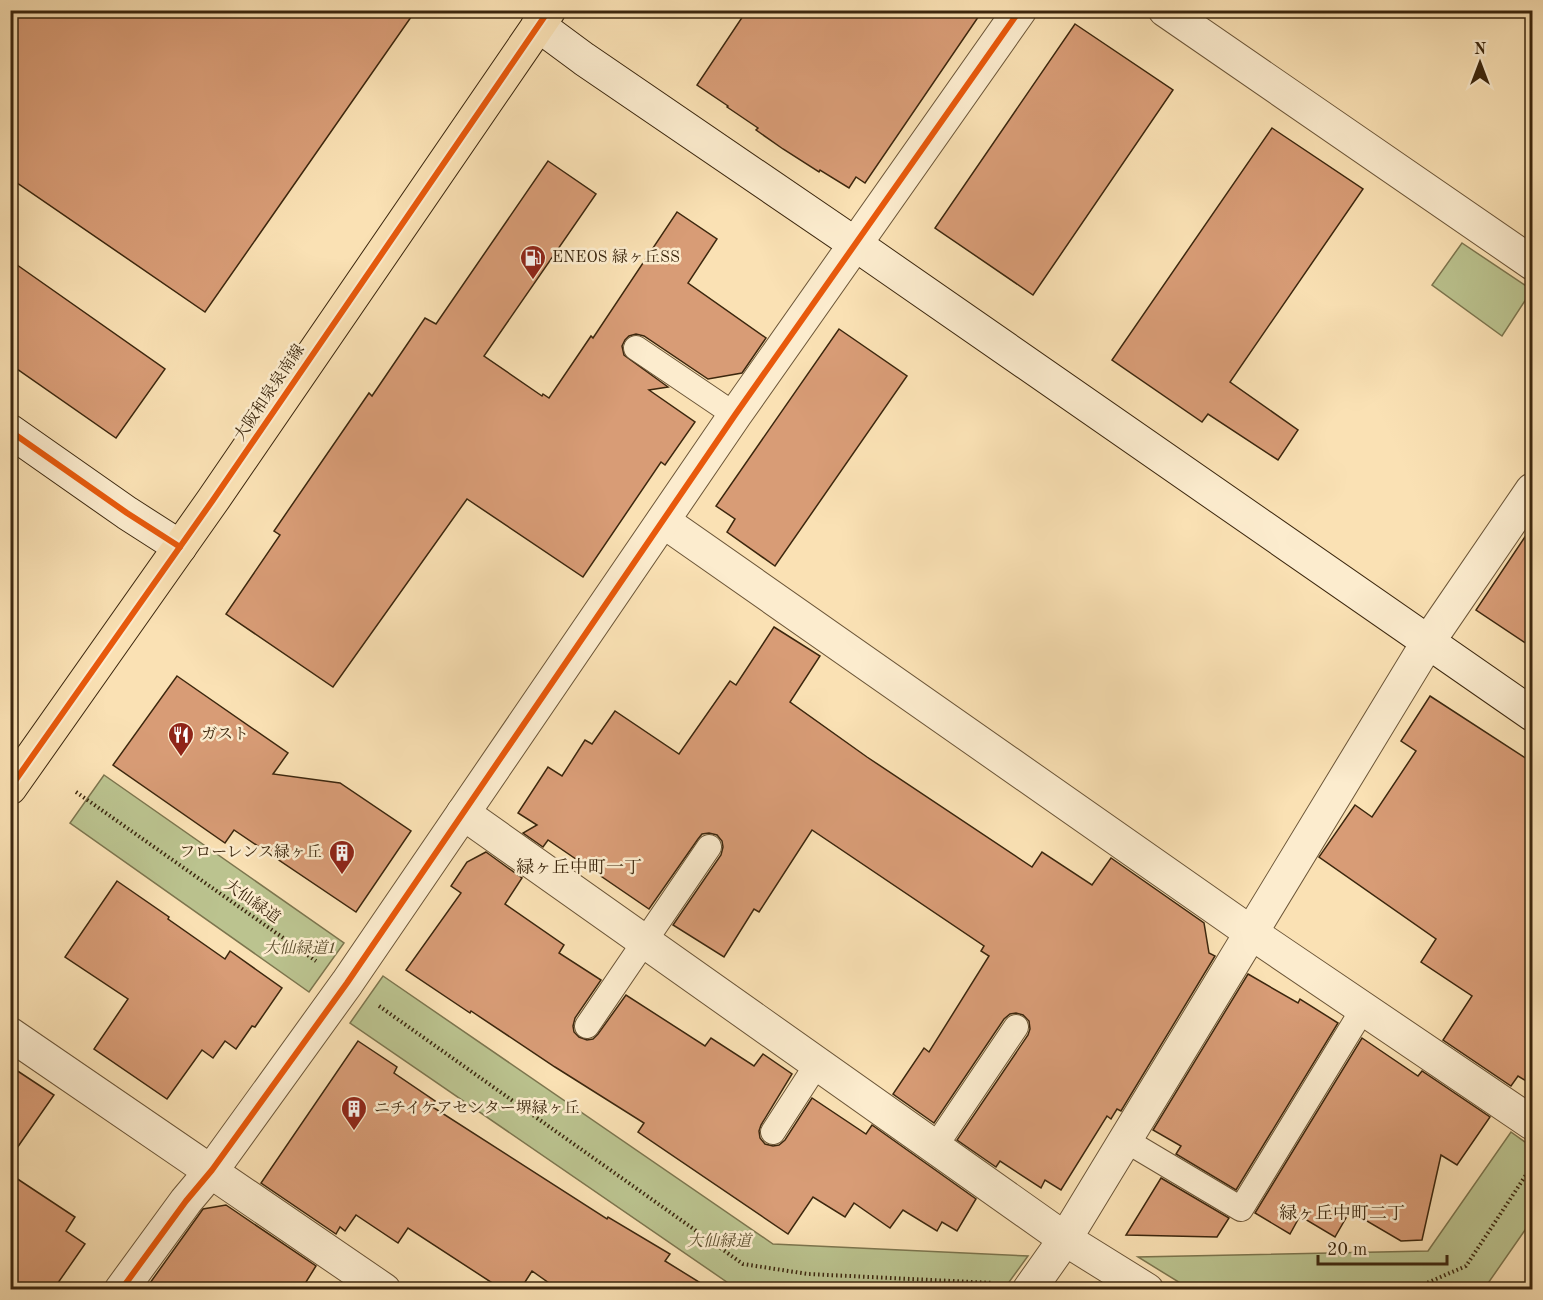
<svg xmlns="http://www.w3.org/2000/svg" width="1543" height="1300" font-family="'Old Standard TT','Noto Serif JP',serif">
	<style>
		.green { fill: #bbc38f; stroke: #7c754e; stroke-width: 1.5 }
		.building { fill: #d89c76; stroke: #3c270e; stroke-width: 1.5 }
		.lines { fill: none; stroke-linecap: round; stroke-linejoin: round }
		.lane-casing { stroke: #6c5638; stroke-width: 26 }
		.street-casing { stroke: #6c5638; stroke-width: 35 }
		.secondary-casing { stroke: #3c270e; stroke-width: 35 }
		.primary-casing { stroke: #3c270e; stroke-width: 35 }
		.path { stroke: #3c270e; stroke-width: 4; stroke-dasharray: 1.5 3; stroke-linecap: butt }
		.lane { stroke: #fcecce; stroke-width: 24 }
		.street { stroke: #fcecce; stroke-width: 33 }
		.secondary { stroke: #fcecce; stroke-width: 33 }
		.primary { stroke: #fae1b4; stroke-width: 33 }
		.cycleway-casing { stroke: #fcecce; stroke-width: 10 }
		.cycleway { stroke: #e8590c; stroke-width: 6 }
		.labels { text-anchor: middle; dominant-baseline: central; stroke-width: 5; stroke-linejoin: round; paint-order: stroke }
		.poi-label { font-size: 16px; fill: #3c270e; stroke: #fcecce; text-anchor: start }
		.street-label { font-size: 16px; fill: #3c270e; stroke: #fcecce }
		.park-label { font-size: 16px; font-style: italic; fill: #5c4e2e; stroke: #fcecce }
		.neighbourhood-label { font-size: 18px; fill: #3c270e; stroke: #fcecce }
	</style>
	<rect width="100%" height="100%" fill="#fae1b4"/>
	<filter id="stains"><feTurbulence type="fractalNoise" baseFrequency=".00333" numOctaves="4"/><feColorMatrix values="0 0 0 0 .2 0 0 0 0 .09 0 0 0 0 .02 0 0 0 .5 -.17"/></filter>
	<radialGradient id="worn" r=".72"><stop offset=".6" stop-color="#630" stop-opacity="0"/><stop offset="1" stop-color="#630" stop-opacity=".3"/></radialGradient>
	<g class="green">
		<polygon points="1462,243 1532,290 1502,336 1432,285"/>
		<polygon points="104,775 344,943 309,992 70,823"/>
		<polygon points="383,976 773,1244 1028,1256 1004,1289 737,1289 350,1023"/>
		<polygon points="1511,1132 1532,1147 1532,1220 1484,1289 1190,1289 1138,1257 1428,1251"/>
	</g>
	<g class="building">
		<polygon points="10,10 416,10 205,312 10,178"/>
		<polygon points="747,10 983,10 865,183 856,177 849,188 820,170 819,172 783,149 756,130 758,128 727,107 728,106 697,85"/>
		<polygon points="1075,24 1173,90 1033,295 935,228"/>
		<polygon points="1272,128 1363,189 1230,382 1298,430 1278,460 1208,414 1202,422 1112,360"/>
		<polygon points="548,161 596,194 484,356 542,396 543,394 549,398 591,336 593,338 677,212 717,239 688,283 766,338 742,373 708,379 644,336 636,334 629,336 625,340 622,346 624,355 668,387 649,390 695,422 665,465 661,462 583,577 467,499 333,687 226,614 280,535 274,531 369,393 372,396 425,318 436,324"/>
		<polygon points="10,260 165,369 116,438 10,364"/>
		<polygon points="839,329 907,376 775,566 727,532 735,519 716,506"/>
		<polygon points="1533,525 1533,648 1476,610"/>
		<polygon points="774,627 820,656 790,702 867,757 1032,867 1042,852 1092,885 1111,858 1204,923 1209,953 1215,956 1121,1111 1117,1109 1111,1119 1107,1116 1061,1190 1045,1180 1041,1188 1000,1161 996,1167 957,1140 1028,1035 1030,1029 1029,1021 1023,1015 1016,1013 1010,1014 1004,1019 934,1123 893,1094 924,1048 929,1052 989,956 981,951 984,946 812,830 759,912 754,909 724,957 673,925 721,855 723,847 722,841 717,835 709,833 702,834 698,839 649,909 548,840 543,847 523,833 537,825 518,813 548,767 562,776 585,740 592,744 615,711 679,754 730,681 736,685"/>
		<polygon points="177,676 288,753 273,774 340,783 411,831 356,912 234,830 225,843 113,765"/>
		<polygon points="1430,696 1533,763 1533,1085 1518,1076 1511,1086 1443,1040 1472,996 1421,962 1436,939 1319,857 1355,805 1372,817 1416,751 1401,741"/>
		<polygon points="486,852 522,878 505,904 564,945 559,953 601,980 575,1018 573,1026 574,1032 579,1037 587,1040 593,1039 598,1034 626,995 705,1046 711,1038 754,1066 763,1054 792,1074 761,1125 759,1131 760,1138 765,1144 773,1146 779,1145 785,1140 812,1098 866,1134 872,1125 976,1199 957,1231 942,1222 937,1231 903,1210 890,1228 854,1203 845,1217 813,1197 788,1234 638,1132 644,1123 555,1067 471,1011 470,1013 406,970 461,893 451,886 467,862"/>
		<polygon points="117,881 169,917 168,919 225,959 230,951 282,988 255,1027 252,1026 236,1049 225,1041 213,1058 202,1050 167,1099 94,1049 128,999 65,957"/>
		<polygon points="1248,974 1298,1003 1300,999 1338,1023 1236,1190 1176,1154 1181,1146 1153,1130"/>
		<polygon points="1362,1038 1418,1076 1422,1071 1490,1117 1457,1165 1441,1155 1422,1240 1401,1241 1350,1211 1335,1237 1300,1216 1290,1234 1255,1213"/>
		<polygon points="358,1041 397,1067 394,1073 435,1101 431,1106 607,1219 608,1217 670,1254 665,1261 712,1290 559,1290 532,1271 520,1290 503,1290 408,1228 398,1243 356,1215 345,1231 340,1227 336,1234 261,1183"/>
		<polygon points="10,1066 54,1095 10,1158"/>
		<polygon points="10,1174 75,1217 66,1231 85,1244 53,1290 10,1290"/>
		<polygon points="1161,1178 1229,1218 1217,1237 1126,1235"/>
		<polygon points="226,1205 316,1266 301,1290 145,1290 203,1209"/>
	</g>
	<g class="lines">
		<defs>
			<g id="lane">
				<polyline points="636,348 735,415"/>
				<polyline points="587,1026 709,847"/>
				<polyline points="773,1132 817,1064"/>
				<polyline points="1125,1140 1241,1209 1363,1009"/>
				<polyline points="935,1147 1016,1027"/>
			</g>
			<g id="street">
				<polyline points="1165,10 1532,263"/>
				<polyline points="663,521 1250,932 1532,1123"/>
				<polyline points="463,813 1065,1239 1147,1290"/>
				<polyline points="10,1034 384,1290"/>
				<polyline points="121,1290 186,1201 212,1170 347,983 735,415 1020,10"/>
				<polyline points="1029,1290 1065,1239 1428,642 1532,490"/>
			</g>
			<g id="secondary">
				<polyline points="538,25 584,59 855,244 1532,714"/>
				<polyline points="10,431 127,513 180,547"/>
			</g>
			<polyline id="primary" points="10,788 213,500 549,10"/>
		</defs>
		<use href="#lane" class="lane-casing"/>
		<use href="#street" class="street-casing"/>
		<use href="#secondary" class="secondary-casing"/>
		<use href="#primary" class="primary-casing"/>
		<g class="path">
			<polyline points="76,792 316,961"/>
			<polyline points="379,1006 743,1264 808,1274 993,1283"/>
			<polyline points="1186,1285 1413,1289 1466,1266 1532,1166"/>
		</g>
		<use href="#lane" class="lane"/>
		<use href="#street" class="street"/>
		<use href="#secondary" class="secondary"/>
		<use href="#primary" class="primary"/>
		<defs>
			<g id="cycleway">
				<polyline points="10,431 127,513 180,547"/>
				<polyline points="10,788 213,500 549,10"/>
				<polyline points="121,1290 186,1201 212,1170 347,983 735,415 1020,10"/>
			</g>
		</defs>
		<use href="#cycleway" class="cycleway-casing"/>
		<use href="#cycleway" class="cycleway"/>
	</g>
	<defs>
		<symbol id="fuel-pin" viewBox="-11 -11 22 30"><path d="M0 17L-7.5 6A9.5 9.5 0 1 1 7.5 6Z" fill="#8f2418" stroke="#fcecce"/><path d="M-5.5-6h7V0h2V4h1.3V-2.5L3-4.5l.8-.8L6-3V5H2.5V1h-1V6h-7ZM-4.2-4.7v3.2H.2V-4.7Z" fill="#fff"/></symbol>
		<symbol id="restaurant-pin" viewBox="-11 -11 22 30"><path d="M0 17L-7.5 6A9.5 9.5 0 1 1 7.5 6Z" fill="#8f2418" stroke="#fcecce"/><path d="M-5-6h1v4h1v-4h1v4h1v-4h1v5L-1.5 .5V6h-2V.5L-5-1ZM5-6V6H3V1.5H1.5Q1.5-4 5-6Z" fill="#fff"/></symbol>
		<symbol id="building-pin" viewBox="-11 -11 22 30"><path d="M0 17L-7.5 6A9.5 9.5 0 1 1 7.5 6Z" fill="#8f2418" stroke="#fcecce"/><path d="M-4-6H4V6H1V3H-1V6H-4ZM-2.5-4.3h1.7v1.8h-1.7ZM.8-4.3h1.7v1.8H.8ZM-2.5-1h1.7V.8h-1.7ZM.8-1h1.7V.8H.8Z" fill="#fff"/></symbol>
	</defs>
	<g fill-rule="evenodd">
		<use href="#fuel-pin" x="518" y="243" width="30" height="40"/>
		<use href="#restaurant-pin" x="166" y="720" width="30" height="40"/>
		<use href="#building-pin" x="327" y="838" width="30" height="40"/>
		<use href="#building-pin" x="339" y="1094" width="30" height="40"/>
	</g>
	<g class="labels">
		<g class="poi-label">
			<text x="552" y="258">ENEOS 緑ヶ丘SS</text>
			<text x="201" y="735">ガスト</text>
			<text x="322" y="853" text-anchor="end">フローレンス緑ヶ丘</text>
			<text x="374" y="1109">ニチイケアセンター堺緑ヶ丘</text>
		</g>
		<g class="street-label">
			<text transform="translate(270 393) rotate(-56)">大阪和泉泉南線</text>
			<text transform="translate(252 902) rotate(35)">大仙緑道</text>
		</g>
		<g class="park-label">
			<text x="300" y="949">大仙緑道1</text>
			<text x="719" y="1242">大仙緑道</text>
		</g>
		<g class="neighbourhood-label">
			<text x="579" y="868">緑ヶ丘中町一丁</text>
			<text x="1342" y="1214">緑ヶ丘中町二丁</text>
		</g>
	</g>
	<rect width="1543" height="1300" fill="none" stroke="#fae1b4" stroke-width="36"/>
	<rect x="12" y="12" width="1519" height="1276" fill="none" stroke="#3c270e" stroke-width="3"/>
	<rect x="18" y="18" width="1507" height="1264" fill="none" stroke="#3c270e" stroke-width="1.5"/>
	<g transform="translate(1480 63)" stroke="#fcecce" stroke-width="4.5" paint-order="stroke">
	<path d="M0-4.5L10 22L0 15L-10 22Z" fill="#3c270e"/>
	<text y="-9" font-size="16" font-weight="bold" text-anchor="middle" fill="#3c270e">N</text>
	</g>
	<path d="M1318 1255v9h129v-9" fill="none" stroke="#3c270e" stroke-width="3"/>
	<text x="1327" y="1255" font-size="18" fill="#3c270e" stroke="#fcecce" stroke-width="4.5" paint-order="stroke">20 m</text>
	<rect width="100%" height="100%" filter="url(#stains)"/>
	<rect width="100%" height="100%" fill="url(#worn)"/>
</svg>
